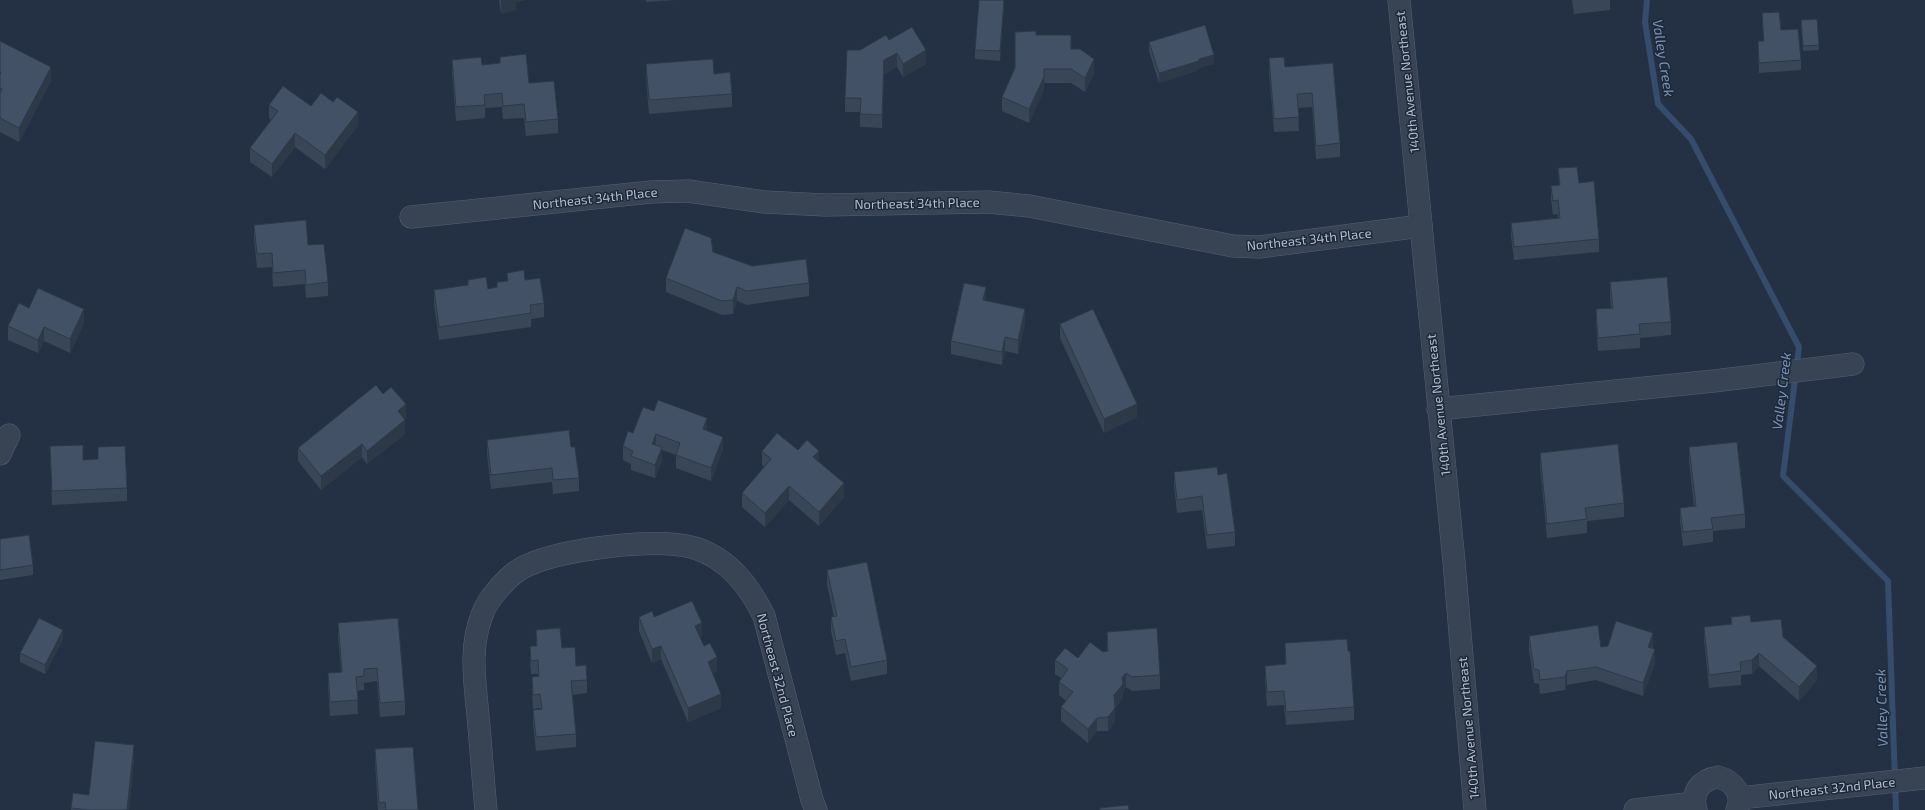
<svg xmlns="http://www.w3.org/2000/svg" width="1925" height="810" font-family="'Exo 2',sans-serif">
	<style>
		.lines { fill: none; stroke-linecap: round; stroke-linejoin: round }
		.stream { stroke: #364c6c; stroke-width: 6 }
		.minor-casing { stroke: #566170; stroke-width: 23 }
		.minor { stroke: #384353; stroke-width: 22 }
		.wall { fill: #394658 }
		.shaded-wall { fill: #2e3947 }
		.building { fill: #425166; stroke: #2e3947 }
		.labels { text-anchor: middle; dominant-baseline: central; stroke-width: 3; stroke-linejoin: round; paint-order: stroke }
		.street-label { font-size: 13px; fill: #b5becd; stroke: #1d2839 }
		.water-label { font-size: 14px; font-style: italic; fill: #7b94b7; stroke: #1d2839 }
	</style>
	<rect width="100%" height="100%" fill="#243144"/>
	<g class="lines">
		<polyline class="stream" points="1647,0 1645,22 1658,104 1691,139 1799,347 1783,476 1888,581 1896,810"/>
		<defs>
			<g id="minor">
				<polyline points="1399,0 1454,562 1475,810"/>
				<polyline points="411,217 651,192 688,191 765,202 825,205 988,202 1029,206 1233,246 1259,247 1421,226"/>
				<polyline points="1438,409 1714,381 1853,364"/>
				<polyline points="0,454 9,435"/>
				<polyline points="1740,798 1925,778"/>
				<path d="M486,810C483,779 481,748 478,716C475,682 469,648 482,615C487,599 510,573 526,566C562,549 656,537 695,548C729,559 749,586 764,616L812,800L816,810"/>
				<polyline points="1635,810 1694,803"/>
				<path d="M1696,810C1691,792 1700,780 1718,777C1733,781 1744,794 1737,810"/>
			</g>
		</defs>
		<use href="#minor" class="minor-casing"/>
		<use href="#minor" class="minor"/>
	</g>
	<g class="wall">
		<polygon points="499,0 526,0 516,2 516,10 501,14"/>
		<polygon points="646,0 675,0 646,2"/>
		<polygon points="1572,0 1610,0 1610,10 1574,14"/>
		<polygon points="1004,6 1000,61 975,59 975,50"/>
		<polygon points="1762,13 1781,30 1801,60 1801,70 1759,73 1758,41 1763,41"/>
		<polygon points="1801,25 1819,45 1819,50 1803,51"/>
		<polygon points="1036,35 1071,49 1094,73 1085,92 1071,83 1044,83 1044,90 1029,123 1002,111 1002,97"/>
		<polygon points="889,40 926,64 903,77 897,67 884,74 882,128 860,127 860,112 845,112 845,98 860,50"/>
		<polygon points="0,41 51,81 19,142 0,132"/>
		<polygon points="1149,42 1214,64 1199,68 1199,70 1159,83 1149,51"/>
		<polygon points="500,57 529,83 558,119 558,133 526,136 524,118 503,119 502,107 485,108 485,118 456,121 452,73 452,60 482,65 500,63"/>
		<polygon points="1269,58 1285,67 1333,63 1340,143 1340,157 1316,159 1312,107 1298,108 1299,131 1274,132 1269,72"/>
		<polygon points="646,64 714,74 732,94 732,107 649,114 646,78"/>
		<polygon points="269,105 311,106 358,125 325,169 295,147 272,177 250,162 250,148 271,120 269,118"/>
		<polygon points="1558,168 1579,183 1599,239 1599,252 1514,260 1511,236 1511,223 1558,218 1558,214 1553,215 1551,199 1551,186 1559,185"/>
		<polygon points="254,225 308,245 328,282 328,296 306,298 305,284 273,287 272,267 257,268 254,239"/>
		<polygon points="713,252 752,266 809,283 809,296 747,305 737,301 733,314 722,315 666,292 666,278"/>
		<polygon points="507,273 525,280 544,303 544,317 531,319 531,327 439,340 434,304 434,290 468,285 468,280 488,289 497,288 497,282 507,281"/>
		<polygon points="1610,282 1671,322 1671,335 1640,338 1640,348 1598,351 1596,323 1596,309 1611,308 1610,296"/>
		<polygon points="986,301 1025,323 1018,354 1005,351 1002,365 951,354 951,341"/>
		<polygon points="29,308 84,323 70,353 44,341 38,353 8,340 8,326"/>
		<polygon points="1060,324 1137,417 1104,433 1060,338"/>
		<polygon points="383,394 406,418 405,419 405,434 367,464 362,457 321,490 298,461 298,448"/>
		<polygon points="707,431 723,450 711,481 676,468 676,455 662,450 662,461 655,478 631,470 631,464 623,460 623,446 633,433"/>
		<polygon points="487,440 571,447 579,478 579,491 553,494 552,482 491,489 487,454"/>
		<polygon points="50,446 83,460 98,459 98,447 127,488 127,501 52,505"/>
		<polygon points="1689,447 1745,514 1745,528 1713,531 1713,542 1683,546 1680,522 1680,508 1694,507 1689,461"/>
		<polygon points="798,450 819,461 844,497 819,526 789,500 765,527 742,507 742,493 764,467 762,465 762,451"/>
		<polygon points="1540,453 1624,503 1624,517 1587,521 1587,533 1547,538 1540,467"/>
		<polygon points="1174,472 1218,475 1235,532 1235,546 1207,549 1202,510 1177,513 1174,486"/>
		<polygon points="0,539 33,565 33,575 0,580"/>
		<polygon points="827,570 887,660 887,674 851,681 845,653 836,655 831,631 831,617 834,617 827,584"/>
		<polygon points="639,617 654,617 702,637 700,637 704,646 717,671 713,673 721,708 688,722 661,659 652,663 639,631"/>
		<polygon points="1731,617 1751,622 1783,637 1817,680 1799,701 1759,666 1752,674 1741,675 1741,685 1709,688 1704,640 1704,627 1731,624"/>
		<polygon points="398,618 405,701 405,715 380,717 377,681 364,683 364,690 357,691 358,714 330,716 328,687 328,673 341,672 338,637 338,623"/>
		<polygon points="536,630 562,648 587,680 587,693 572,695 576,734 576,747 536,751 533,723 533,710 540,709 540,708 533,709 532,690 532,677 538,676 538,674 531,674 530,660 530,646 536,646"/>
		<polygon points="1107,632 1160,675 1160,689 1132,691 1126,687 1123,692 1123,698 1115,708 1115,722 1108,731 1097,731 1088,743 1061,721 1061,707 1066,701 1059,695 1059,682 1061,678 1055,674 1055,660 1078,658 1103,652 1107,651"/>
		<polygon points="1529,636 1601,647 1653,647 1655,663 1643,696 1596,680 1567,685 1565,690 1540,694 1539,684 1534,683 1529,650"/>
		<polygon points="63,639 45,674 20,662 20,653"/>
		<polygon points="1285,643 1354,707 1354,720 1286,725 1284,705 1267,706 1265,680 1265,666 1285,665"/>
		<polygon points="413,747 418,810 378,810 375,763 375,749"/>
		<polygon points="134,759 129,810 71,810 73,793 89,795"/>
	</g>
	<g class="shaded-wall">
		<polygon points="501,0 526,0 516,2 516,10 501,14"/>
		<polygon points="1004,0 1004,6 1000,61 1000,51"/>
		<polygon points="926,50 926,64 903,77 903,64"/>
		<polygon points="897,53 897,67 884,74 882,128 884,60"/>
		<polygon points="1214,55 1214,64 1199,68 1199,70 1159,83 1159,73 1199,59"/>
		<polygon points="1094,59 1094,73 1085,92 1085,78"/>
		<polygon points="51,67 51,81 19,142 19,128"/>
		<polygon points="1044,77 1044,90 1029,123 1029,109"/>
		<polygon points="358,112 358,125 325,169 325,155"/>
		<polygon points="295,133 295,147 272,177 272,164"/>
		<polygon points="737,287 737,301 733,314 733,300"/>
		<polygon points="986,287 986,301 983,300"/>
		<polygon points="84,309 84,323 70,353 70,339"/>
		<polygon points="1025,309 1025,323 1018,354 1018,340"/>
		<polygon points="44,327 44,341 38,353 38,340"/>
		<polygon points="1005,337 1005,351 1002,365 1002,352"/>
		<polygon points="406,404 406,418 398,424 398,411"/>
		<polygon points="1137,404 1137,417 1104,433 1104,419"/>
		<polygon points="707,418 707,432 703,429"/>
		<polygon points="405,420 405,434 367,464 367,451"/>
		<polygon points="656,434 656,448 652,444"/>
		<polygon points="723,437 723,450 711,481 711,468"/>
		<polygon points="362,444 362,457 321,490 321,476"/>
		<polygon points="662,447 662,461 655,478 655,465"/>
		<polygon points="819,451 819,465 813,457"/>
		<polygon points="844,483 844,497 819,526 819,512"/>
		<polygon points="789,486 789,500 765,527 765,513"/>
		<polygon points="702,623 702,637 695,639 695,626"/>
		<polygon points="63,630 63,639 45,674 45,665"/>
		<polygon points="1653,633 1653,647 1648,660 1648,647"/>
		<polygon points="661,646 661,659 652,663 652,649"/>
		<polygon points="1655,649 1655,663 1643,696 1643,683"/>
		<polygon points="1759,653 1759,666 1752,674 1752,660"/>
		<polygon points="717,657 717,671 708,675 708,662"/>
		<polygon points="1817,666 1817,680 1799,701 1799,687"/>
		<polygon points="1567,671 1567,685 1565,690 1565,677"/>
		<polygon points="1126,673 1126,687 1123,692 1123,698 1114,709 1114,695 1122,678"/>
		<polygon points="721,694 721,708 688,722 688,708"/>
		<polygon points="1115,708 1115,722 1108,731 1108,717"/>
		<polygon points="1097,718 1097,731 1088,743 1088,729"/>
		<polygon points="134,745 134,759 129,810 127,810"/>
	</g>
	<g class="building">
		<polygon points="979,0 1004,0 1000,51 975,50"/>
		<polygon points="1779,12 1781,30 1798,29 1801,60 1759,63 1758,41 1764,41 1762,13"/>
		<polygon points="1817,19 1819,45 1803,46 1801,20"/>
		<polygon points="1205,25 1214,55 1199,59 1199,61 1159,73 1149,42"/>
		<polygon points="912,27 926,50 903,64 897,53 884,60 882,115 860,114 861,98 845,98 847,50 860,50 886,35 889,40"/>
		<polygon points="1036,31 1036,35 1071,35 1071,49 1080,49 1094,59 1085,78 1071,69 1044,69 1044,77 1029,109 1002,97 1015,68 1015,32"/>
		<polygon points="0,41 51,67 19,128 0,118 0,93 2,89 0,88 0,75 1,72 0,72"/>
		<polygon points="526,54 529,83 554,81 558,119 526,122 524,104 503,106 502,93 484,95 485,105 456,107 452,60 481,57 482,65 500,63 500,57"/>
		<polygon points="1284,57 1285,67 1333,63 1340,143 1316,146 1312,93 1297,94 1299,117 1274,119 1269,58"/>
		<polygon points="713,59 714,74 730,72 732,94 649,100 646,64"/>
		<polygon points="283,86 311,106 321,93 333,102 337,97 358,112 325,155 295,133 272,164 250,148 278,111 269,105"/>
		<polygon points="1577,167 1579,183 1594,181 1599,239 1514,247 1511,223 1560,218 1558,200 1553,201 1551,186 1560,185 1558,168"/>
		<polygon points="306,220 308,245 324,244 328,282 306,285 305,270 273,273 272,253 257,254 254,225"/>
		<polygon points="685,228 711,238 713,252 752,266 806,259 809,283 747,291 737,287 733,300 722,301 666,278"/>
		<polygon points="524,270 525,280 540,278 544,303 530,305 531,313 439,327 434,290 468,285 468,280 486,277 488,289 497,287 497,282 508,281 507,273"/>
		<polygon points="1667,277 1671,322 1639,324 1640,334 1598,338 1596,309 1613,308 1610,282"/>
		<polygon points="964,283 986,287 983,300 1025,309 1018,340 1005,337 1002,352 951,341"/>
		<polygon points="38,288 84,309 70,339 44,327 38,340 8,326 19,303 29,308"/>
		<polygon points="1093,309 1137,404 1104,419 1060,324"/>
		<polygon points="376,385 383,394 391,387 406,404 398,411 405,420 367,451 362,444 321,476 298,448"/>
		<polygon points="658,400 707,418 703,429 723,437 711,468 676,455 680,443 656,434 652,444 662,447 655,465 631,456 633,451 623,446 628,431 633,433 643,407 654,411"/>
		<polygon points="569,430 571,447 575,447 579,478 553,480 552,468 491,475 487,440"/>
		<polygon points="777,433 798,450 807,440 819,451 813,457 844,483 819,512 789,486 765,513 742,493 771,459 762,451"/>
		<polygon points="1737,442 1745,514 1711,518 1713,529 1683,532 1680,508 1696,506 1689,447"/>
		<polygon points="1618,444 1624,503 1585,508 1587,519 1547,524 1540,453"/>
		<polygon points="83,445 83,460 98,459 98,447 125,446 127,488 52,491 50,446"/>
		<polygon points="1217,467 1218,475 1227,473 1235,532 1207,535 1202,496 1177,500 1174,472"/>
		<polygon points="29,535 33,565 0,570 0,539"/>
		<polygon points="867,562 887,660 851,667 845,639 836,641 831,617 837,616 827,570"/>
		<polygon points="692,601 702,623 695,626 704,646 710,643 717,657 708,662 721,694 688,708 661,646 652,649 639,617 652,611 654,617"/>
		<polygon points="1750,615 1751,622 1781,619 1783,637 1817,666 1799,687 1759,653 1752,660 1740,662 1741,671 1709,675 1704,627 1732,624 1731,617"/>
		<polygon points="39,618 63,630 45,665 20,653"/>
		<polygon points="398,618 405,701 380,703 377,668 364,669 364,676 356,677 358,700 330,702 328,673 342,672 338,623"/>
		<polygon points="1616,621 1653,633 1648,647 1655,649 1643,683 1596,667 1567,671 1565,677 1540,680 1539,670 1534,669 1529,636 1598,625 1601,647 1608,646"/>
		<polygon points="560,628 562,648 575,647 576,666 586,665 587,680 571,681 576,734 536,737 533,710 542,709 540,694 533,695 532,677 539,676 538,660 531,661 530,646 537,646 536,630"/>
		<polygon points="1157,628 1160,675 1132,677 1126,673 1122,678 1123,684 1114,695 1115,708 1108,717 1097,718 1088,729 1061,707 1073,692 1059,682 1068,669 1055,660 1065,648 1078,658 1090,642 1103,652 1108,651 1107,632"/>
		<polygon points="1347,639 1348,651 1350,651 1354,707 1286,712 1284,691 1267,692 1265,666 1286,664 1285,643"/>
		<polygon points="95,741 134,745 127,810 89,810 71,808 73,793 89,795"/>
		<polygon points="413,747 418,810 386,810 385,802 379,803 375,749"/>
		<polygon points="1128,805 1129,810 1100,810 1100,808"/>
	</g>
	<g class="labels">
		<g class="street-label">
			<text transform="translate(1407 82) rotate(-96)">140th Avenue Northeast</text>
			<text transform="translate(595 198) rotate(-6)">Northeast 34th Place</text>
			<text transform="translate(917 203) rotate(-1)">Northeast 34th Place</text>
			<text transform="translate(1309 239) rotate(-6)">Northeast 34th Place</text>
			<text transform="translate(1438 405) rotate(-96)">140th Avenue Northeast</text>
			<text transform="translate(778 675) rotate(75)">Northeast 32nd Place</text>
			<text transform="translate(1468 728) rotate(-95)">140th Avenue Northeast</text>
			<text transform="translate(1832 788) rotate(-6)">Northeast 32nd Place</text>
		</g>
		<g class="water-label">
			<text transform="translate(1664 58) rotate(81)">Valley Creek</text>
			<text transform="translate(1781 391) rotate(-83)">Valley Creek</text>
			<text transform="translate(1881 708) rotate(-92)">Valley Creek</text>
		</g>
	</g>
</svg>
